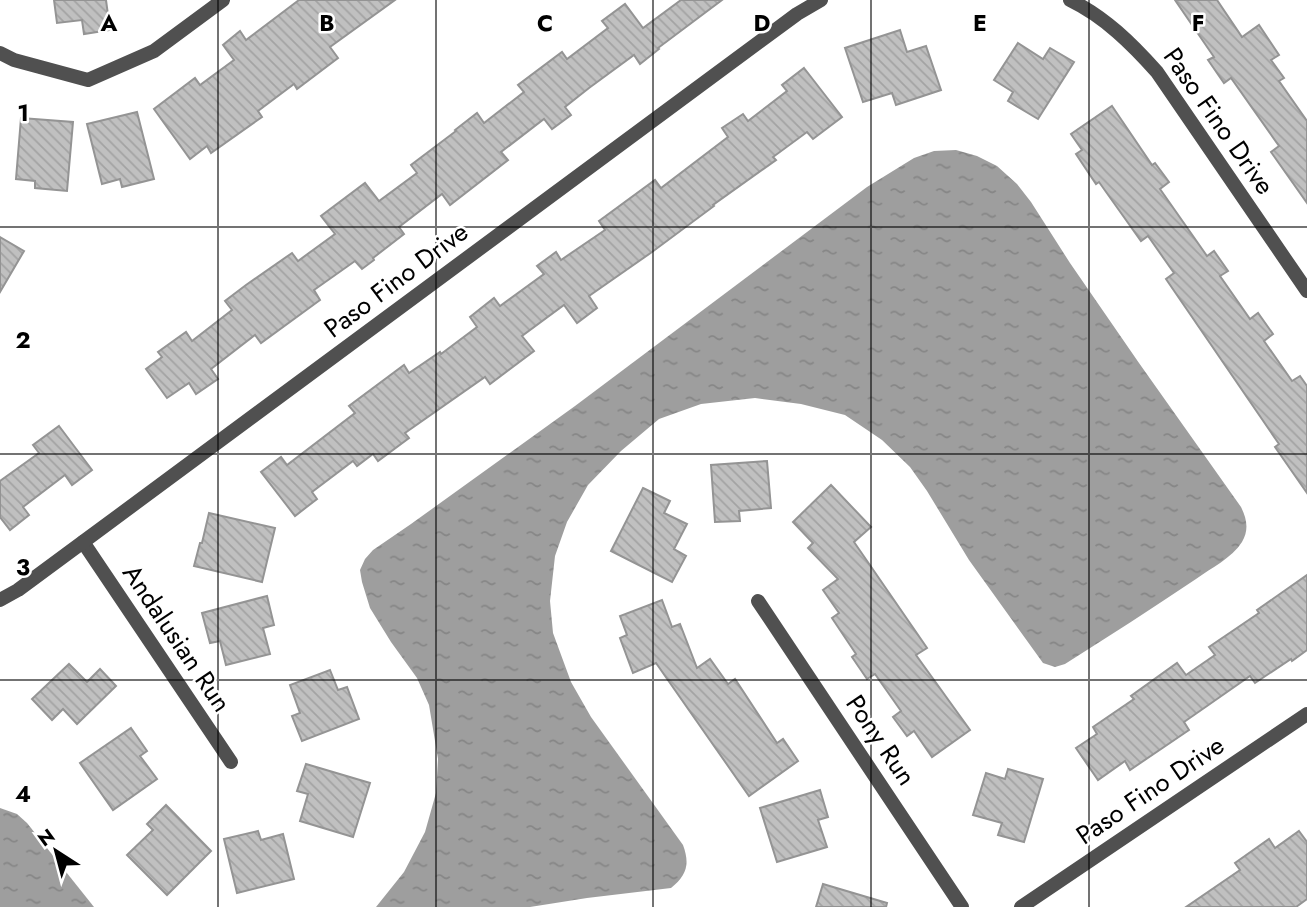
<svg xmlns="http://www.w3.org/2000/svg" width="1307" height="907" font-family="Jost,sans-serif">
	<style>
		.water { fill: url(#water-ripples) }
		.building { fill: url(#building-back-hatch); stroke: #949494; stroke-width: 2 }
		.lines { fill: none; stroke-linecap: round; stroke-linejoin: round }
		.minor { stroke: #505050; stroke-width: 14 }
		.grid { fill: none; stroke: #000; stroke-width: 2; stroke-opacity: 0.55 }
		.labels { text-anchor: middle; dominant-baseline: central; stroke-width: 5; stroke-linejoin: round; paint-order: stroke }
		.street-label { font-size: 26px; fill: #000; stroke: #fff }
		.grid-label { font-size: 23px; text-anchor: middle; font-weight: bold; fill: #000; stroke: #fff; stroke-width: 5; stroke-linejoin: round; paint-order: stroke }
	</style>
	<defs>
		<pattern id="water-ripples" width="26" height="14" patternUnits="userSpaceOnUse" patternTransform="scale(1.75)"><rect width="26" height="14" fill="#9e9e9e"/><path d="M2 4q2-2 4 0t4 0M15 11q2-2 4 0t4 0" fill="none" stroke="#868686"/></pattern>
		<pattern id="building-back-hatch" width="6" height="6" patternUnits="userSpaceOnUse" patternTransform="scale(1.75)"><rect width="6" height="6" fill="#c0c0c0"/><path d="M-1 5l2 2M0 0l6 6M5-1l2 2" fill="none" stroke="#a3a3a3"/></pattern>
	</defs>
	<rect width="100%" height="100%" fill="#fff"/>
	<g class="water">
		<path d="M956,150L977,156L997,166L1017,184L1031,202L1070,263L1139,363L1241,507C1247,519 1249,530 1242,542C1232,558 1211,568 1196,579C1153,608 1109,636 1065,664L1055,667L1043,663L969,560L927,491L910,467L882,440L845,415L801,404L755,398L701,404L659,419L621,451L588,485L567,522L555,556L550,601L553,633L571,682L591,717L683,845C690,864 687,875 671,888L587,898L530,907H376L404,872L425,832L436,793L438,759L429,705L417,678L391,642L370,608L362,582L360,570L365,559L373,550L411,524L575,406L867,187L914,158L934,151Z"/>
		<polygon points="0,808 17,814 27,823 94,907 0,907"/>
	</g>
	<g class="building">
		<polygon points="54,0 106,0 110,30 84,34 82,20 57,23"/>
		<polygon points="299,0 395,0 330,47 338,58 297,89 294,84 258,111 262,117 211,153 207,146 190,159 154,109 195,78 200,85 234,60 223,45 240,31 246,40"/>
		<polygon points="681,0 722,0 658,48 659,49 640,64 634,55 589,88 565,107 571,115 552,129 544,119 501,152 508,160 450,205 442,194 399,227 404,234 373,258 374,260 362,269 355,261 314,290 320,300 261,343 255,335 211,369 218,379 196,394 189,383 167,398 146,369 162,357 158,352 186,332 192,341 232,310 225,301 246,285 292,253 298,261 335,234 321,216 365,183 379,201 417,173 411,165 456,131 455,130 477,113 484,123 524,92 518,85 562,52 567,59 608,28 602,21 625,4 643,28"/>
		<polygon points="1175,0 1217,0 1242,37 1259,25 1279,55 1271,60 1284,78 1279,81 1307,121 1307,203 1271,152 1279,146 1231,78 1224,83 1208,60 1214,57"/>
		<polygon points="900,30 907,52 926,46 941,90 896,105 892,93 863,102 845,48"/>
		<polygon points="1018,43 1043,59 1050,48 1074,62 1038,119 1008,101 1013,92 994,80"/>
		<polygon points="804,68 842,117 813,139 807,132 773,157 776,160 713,205 714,206 652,252 589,296 597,308 577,323 564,305 522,336 534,351 490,384 485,377 405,433 409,438 378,461 373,454 357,466 353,461 312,492 317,499 295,516 261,472 281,457 287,465 355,413 349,406 404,365 409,373 440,352 441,354 477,327 470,317 494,298 500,306 544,274 537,266 556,252 561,260 605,230 599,221 655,180 661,188 728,137 722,128 743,114 748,121 787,91 782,85"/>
		<polygon points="1112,106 1152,165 1155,163 1169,182 1160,189 1207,256 1214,251 1228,271 1220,276 1250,319 1258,313 1273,334 1264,341 1292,381 1300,376 1307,386 1307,493 1275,447 1279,444 1166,279 1174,273 1148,236 1141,241 1099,182 1096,184 1076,154 1082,150 1071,134"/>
		<polygon points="137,112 154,179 122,187 120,179 102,184 87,124"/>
		<polygon points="21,118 73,122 67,191 35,188 35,181 16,179"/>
		<polygon points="0,237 24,251 0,292"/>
		<polygon points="59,426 92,470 72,485 65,475 23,507 29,515 10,530 0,517 0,481 39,453 33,445"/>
		<polygon points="767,461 771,508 739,511 740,521 715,522 711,465"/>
		<polygon points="831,485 871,527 854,542 927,648 916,655 970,730 932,757 914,731 907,736 893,717 901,711 875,674 867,679 852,657 856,654 832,618 839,613 823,590 838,579 808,548 813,543 793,522"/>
		<polygon points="643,488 670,501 664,513 687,524 674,549 686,556 672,582 611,551"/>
		<polygon points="209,513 275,528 262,582 194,566 200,543 202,543"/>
		<polygon points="1307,575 1307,650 1292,661 1291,659 1255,683 1250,676 1207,706 1184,722 1189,730 1130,770 1125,761 1098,780 1076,748 1097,734 1093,727 1134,699 1131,696 1177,663 1186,675 1215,655 1209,647 1259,613 1257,610"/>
		<polygon points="267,596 274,625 263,628 270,654 226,665 220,641 210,643 202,613"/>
		<polygon points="662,600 672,627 680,624 697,668 710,659 728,684 735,679 777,743 783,739 798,761 749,796 656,663 633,673 620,638 627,635 620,616"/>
		<polygon points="69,664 87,682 100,669 116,686 77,724 63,709 52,720 32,699"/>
		<polygon points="330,670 338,690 347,687 359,719 302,741 292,716 300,713 290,685"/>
		<polygon points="131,728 147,751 140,756 157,779 113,810 80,763"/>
		<polygon points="306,764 370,783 353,837 300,821 308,794 297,791"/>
		<polygon points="1008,769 1043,779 1024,842 998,835 1002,823 973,815 986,773 1005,779"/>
		<polygon points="820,790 828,817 818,820 827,847 777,862 760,808"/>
		<polygon points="166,805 211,851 167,895 127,855 153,830 147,824"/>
		<polygon points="258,831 261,840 283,834 294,879 237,893 224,839"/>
		<polygon points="1299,831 1307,842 1307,899 1296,907 1186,907 1240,870 1235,863 1269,839 1275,848"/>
		<polygon points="823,884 887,903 886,907 816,907"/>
	</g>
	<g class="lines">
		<g class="minor">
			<path d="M1070,0C1105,17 1132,44 1157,72L1307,291"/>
			<polyline points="0,53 14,60 88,80 154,51 223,0"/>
			<polyline points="83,542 231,762"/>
			<polyline points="0,600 18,590 83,542 797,14 821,0"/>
			<polyline points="758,601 962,907"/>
			<polyline points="1021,907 1307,714"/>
		</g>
	</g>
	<path class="grid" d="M218,0V907M436,0V907M653,0V907M871,0V907M1089,0V907M0,227H1307M0,454H1307M0,680H1307"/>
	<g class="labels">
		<g class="street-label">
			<text transform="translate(1219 121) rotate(55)">Paso Fino Drive</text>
			<text transform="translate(396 280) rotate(-37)">Paso Fino Drive</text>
			<text transform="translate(177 638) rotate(56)">Andalusian Run</text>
			<text transform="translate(881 740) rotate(56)">Pony Run</text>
			<text transform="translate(1150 790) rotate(-34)">Paso Fino Drive</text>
		</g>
	</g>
	<g class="grid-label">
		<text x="109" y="31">A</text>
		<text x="327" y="31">B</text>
		<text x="545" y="31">C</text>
		<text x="762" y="31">D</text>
		<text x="980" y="31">E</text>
		<text x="1198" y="31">F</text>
		<text x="23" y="121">1</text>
		<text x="23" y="348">2</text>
		<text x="23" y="575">3</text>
		<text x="23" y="802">4</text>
	</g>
	<g transform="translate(56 851) rotate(324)" stroke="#ffffff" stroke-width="5" paint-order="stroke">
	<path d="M0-5L12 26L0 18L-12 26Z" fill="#000000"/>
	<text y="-10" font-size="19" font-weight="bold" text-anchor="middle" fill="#000000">N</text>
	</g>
</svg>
